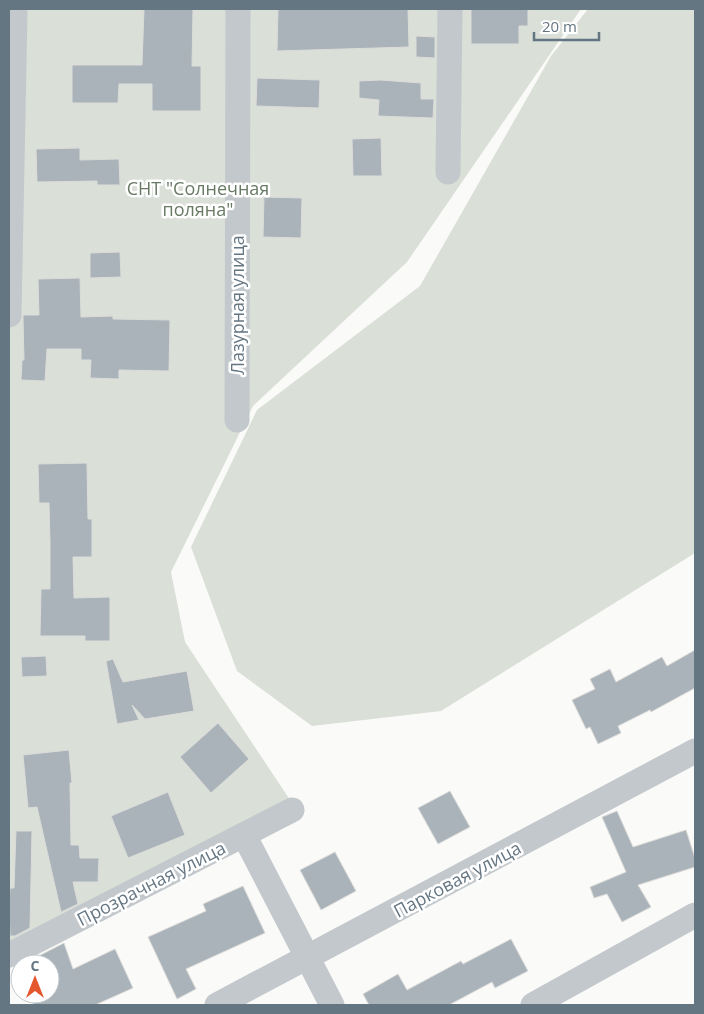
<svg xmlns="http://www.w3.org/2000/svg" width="704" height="1014" font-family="'Open Sans',sans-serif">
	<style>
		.green { fill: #dadfd7 }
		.building { fill: #aab3b9; stroke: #dcdcda }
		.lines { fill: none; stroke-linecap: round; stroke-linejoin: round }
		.street { stroke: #c3c8cc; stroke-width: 25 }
		.labels { text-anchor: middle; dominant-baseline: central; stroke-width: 5; stroke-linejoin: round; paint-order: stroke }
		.park-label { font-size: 18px; fill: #687a64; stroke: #fff }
		.street-label { font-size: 18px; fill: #657683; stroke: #fff }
	</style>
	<rect width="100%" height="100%" fill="#fafaf8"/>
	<g class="green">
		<polygon points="9,9 581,9 407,262 253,406 171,572 185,642 302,818 9,969"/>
		<polygon points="588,9 695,9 695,553 441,711 312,726 237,671 191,547 257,410 420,286 551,56"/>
	</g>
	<g class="building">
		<polygon points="144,9 193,9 192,66 201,66 201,111 152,111 152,84 119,84 118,103 72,103 72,65 142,65"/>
		<polygon points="278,9 408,9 409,47 277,51"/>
		<polygon points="471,9 528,9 528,26 519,26 519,44 471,44"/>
		<polygon points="416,36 435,37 435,58 416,57"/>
		<polygon points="257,78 320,80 319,108 256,106"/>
		<polygon points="380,80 421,83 421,99 434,99 433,118 378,116 379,100 359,98 359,81"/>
		<polygon points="381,138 382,176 353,176 352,139"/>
		<polygon points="80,148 80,160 119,159 120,185 97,185 97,181 37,182 36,149"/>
		<polygon points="264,197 302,198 301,238 263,237"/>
		<polygon points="120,252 121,277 90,278 90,253"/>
		<polygon points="80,278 81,317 113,316 113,319 170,320 169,371 119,370 119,379 90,378 91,360 81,360 81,349 47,349 45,381 21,380 22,360 24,360 23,318 23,315 39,315 38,279"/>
		<polygon points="87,463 88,519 92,519 92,557 73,557 74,598 110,597 110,641 85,641 85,636 40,636 41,589 50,589 50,543 49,503 39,503 38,464"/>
		<polygon points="695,650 695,688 651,712 650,710 618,726 621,733 598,744 590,727 586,729 572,700 595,689 590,679 610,669 616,682 662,657 667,666"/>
		<polygon points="46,656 47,676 22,677 21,657"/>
		<polygon points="113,659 123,682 187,671 194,711 145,719 132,705 139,720 117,724 106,661"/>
		<polygon points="218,723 249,759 211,793 180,757"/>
		<polygon points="69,750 72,783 70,783 71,845 79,845 80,858 99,858 98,882 73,882 78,904 61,912 37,807 28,808 23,755"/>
		<polygon points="450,791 470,827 438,844 418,808"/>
		<polygon points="168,792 185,835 128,858 111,816"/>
		<polygon points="617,811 633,847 686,830 695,858 695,867 638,885 651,907 622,922 607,894 594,898 590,887 626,872 602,817"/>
		<polygon points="16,831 32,831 30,928 15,936 10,936 9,907 10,888 14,888"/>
		<polygon points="335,852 356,891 321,910 300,870"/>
		<polygon points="243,886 265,933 186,969 196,989 177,999 148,937 206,911 203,904"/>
		<polygon points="511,939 528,971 495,988 492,982 449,1005 369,1005 363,994 398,974 407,990 461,961 463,964"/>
		<polygon points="64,943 73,969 115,949 133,988 95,1005 34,1005 28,994 50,994 50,964 23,964"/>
	</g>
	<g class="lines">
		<g class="street">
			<polyline points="448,172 450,9"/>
			<polyline points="9,315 15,12"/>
			<polyline points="237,420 238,9"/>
			<polyline points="244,835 332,1005"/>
			<polyline points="9,955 292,810"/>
			<polyline points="217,1005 695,751"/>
			<polyline points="533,1005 695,915"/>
		</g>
	</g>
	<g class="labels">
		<g class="park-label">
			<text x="198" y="188">СНТ "Солнечная<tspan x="198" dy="21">поляна"</tspan></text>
		</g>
		<g class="street-label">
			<text transform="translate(237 305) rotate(-90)">Лазурная улица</text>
			<text transform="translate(457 879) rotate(-28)">Парковая улица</text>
			<text transform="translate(151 883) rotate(-27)">Прозрачная улица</text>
		</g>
	</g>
	<rect width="704" height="1014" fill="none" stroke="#657683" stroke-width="20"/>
	<g transform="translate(35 979)"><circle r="24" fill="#ffffff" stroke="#c1c8cd"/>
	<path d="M0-4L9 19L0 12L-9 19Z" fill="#e4572e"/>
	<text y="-8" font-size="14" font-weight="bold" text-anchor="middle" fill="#657683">С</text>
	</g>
	<path d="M534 32v8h65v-8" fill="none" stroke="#657683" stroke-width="2.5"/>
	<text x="542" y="32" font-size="15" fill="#657683" stroke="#ffffff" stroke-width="4" paint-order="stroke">20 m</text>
</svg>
